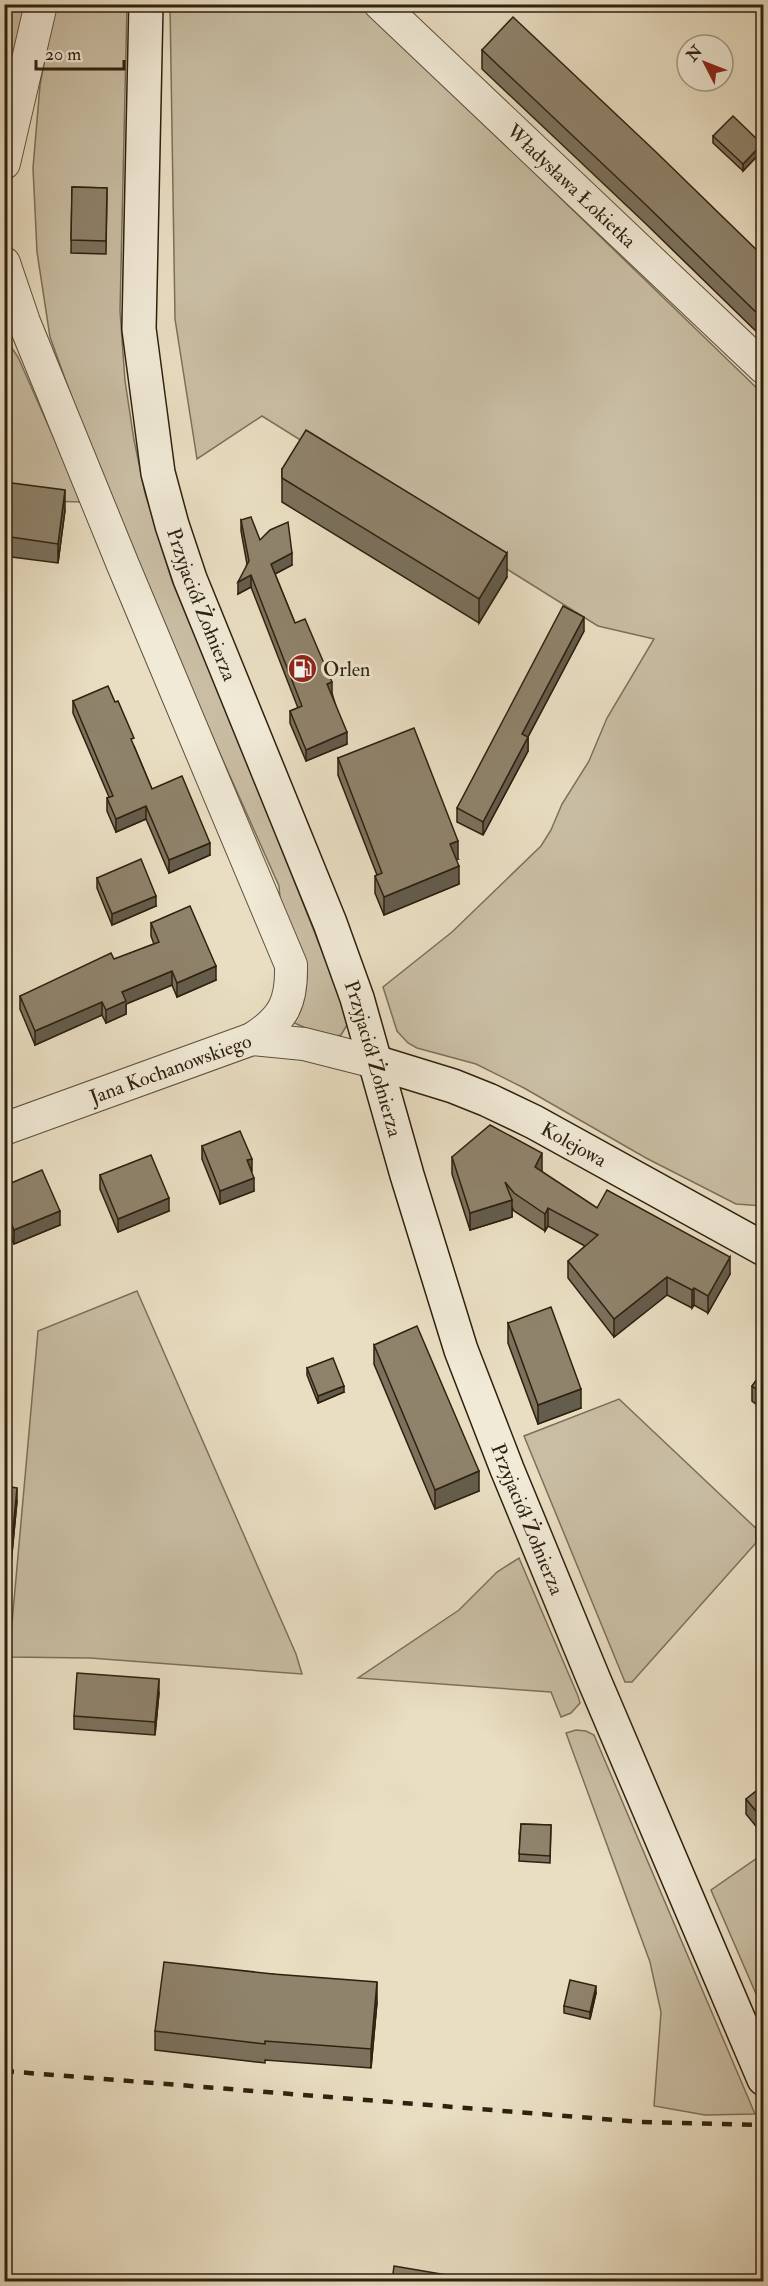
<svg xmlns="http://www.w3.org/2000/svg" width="768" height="2286" font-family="'IM FELL Double Pica',serif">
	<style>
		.green { fill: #c9bea4; stroke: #7c705a; stroke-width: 1.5 }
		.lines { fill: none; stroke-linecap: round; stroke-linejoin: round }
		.street-casing { stroke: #5d503c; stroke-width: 34 }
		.secondary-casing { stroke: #2e210f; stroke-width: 36 }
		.street { stroke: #f1ead7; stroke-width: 32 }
		.secondary { stroke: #f1ead7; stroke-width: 33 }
		.rail { stroke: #2e210f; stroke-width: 4.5; stroke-dasharray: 10 10; stroke-linecap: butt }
		.wall { fill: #7b715d; stroke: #2e210f; stroke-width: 1.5 }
		.shaded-wall { fill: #645c4c; stroke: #2e210f; stroke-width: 1.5 }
		.building { fill: #8f836c; stroke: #2e210f; stroke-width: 1.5 }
		.labels { text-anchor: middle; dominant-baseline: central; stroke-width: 6; stroke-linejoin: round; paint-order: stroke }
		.street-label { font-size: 20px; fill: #2e210f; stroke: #f1ead7 }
		.poi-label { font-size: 20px; fill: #2e210f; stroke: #f1ead7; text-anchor: start }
	</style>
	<rect width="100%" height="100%" fill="#e9dec2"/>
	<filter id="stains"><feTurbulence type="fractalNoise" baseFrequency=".00333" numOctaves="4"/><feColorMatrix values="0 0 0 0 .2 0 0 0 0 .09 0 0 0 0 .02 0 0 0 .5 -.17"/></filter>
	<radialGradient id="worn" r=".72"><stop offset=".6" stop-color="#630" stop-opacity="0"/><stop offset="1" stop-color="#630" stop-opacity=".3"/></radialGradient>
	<g class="green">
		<polygon points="5,5 27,5 5,110"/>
		<path d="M55,5H127L120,311L125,381L134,440L145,493L172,581L247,761L342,1002L347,1025L341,1035C325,1040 305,1027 290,1021L279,886L192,691L88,442L50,337L37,252L33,168L40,85Z"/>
		<polygon points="170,5 361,5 763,394 763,1206 736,1204 646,1158 524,1088 476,1064 417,1048 408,1043 397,1031 383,987 452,932 541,846 551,830 562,804 589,761 607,718 654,639 598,626 262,416 197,459 175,319"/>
		<polygon points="5,338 18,357 82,502 5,500"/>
		<polygon points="137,1291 296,1654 302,1674 90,1658 9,1657 38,1331"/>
		<polygon points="619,1399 763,1535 632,1682 625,1682 524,1436"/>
		<polygon points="519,1558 578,1696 580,1703 571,1713 561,1717 551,1692 358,1678 459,1610 497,1572"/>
		<polygon points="576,1730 586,1731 594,1735 755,2114 705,2115 654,2106 661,2012 650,1962 566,1733"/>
		<polygon points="763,1854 763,2010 711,1890"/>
	</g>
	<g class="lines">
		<defs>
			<g id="street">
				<path id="s1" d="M380,4L764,368"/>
				<polyline points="4,163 41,4"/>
				<path d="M4,263L24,322L123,565L291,965C292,1002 284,1019 252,1039"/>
				<path id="s2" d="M4,1129L252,1039L304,1044L375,1062"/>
			</g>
			<g id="secondary">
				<path id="s3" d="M146,4L139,329L158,473L172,525L190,579L330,923L357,998L407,1175L461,1350L507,1469L594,1680L764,2079"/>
				<path id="s4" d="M375,1062L453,1086L488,1100L534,1122L764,1249"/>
			</g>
		</defs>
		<use href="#street" class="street-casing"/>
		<use href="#secondary" class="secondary-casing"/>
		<use href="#street" class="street"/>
		<use href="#secondary" class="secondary"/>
		<polyline class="rail" points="4,2071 641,2122 764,2125"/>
	</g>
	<g class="wall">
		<polygon points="444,4 455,4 449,10"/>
		<polygon points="482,50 764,257 764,339 645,223 482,69"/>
		<polygon points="713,136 762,151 743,171 713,143"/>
		<polygon points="72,187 107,188 106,254 71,253"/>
		<polygon points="282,469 507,577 479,623 282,502"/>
		<polygon points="4,482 65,510 58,563 4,556"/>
		<polygon points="241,520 260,540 292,565 275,574 295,623 332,693 347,744 306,761 290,723 290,711 298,708 251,587 238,594 247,564 241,531"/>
		<polygon points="584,631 528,737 528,751 483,835 457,822 457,808"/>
		<polygon points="73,701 134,746 152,789 210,855 169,873 146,819 116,832 107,811 107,798 109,797 73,713"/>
		<polygon points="338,758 458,859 456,859 459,884 384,915 375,893 375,876 377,875 338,775"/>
		<polygon points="97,878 156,906 112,925 97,888"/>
		<polygon points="151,923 216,980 177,997 172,985 126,1004 126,1014 106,1023 102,1015 35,1045 20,1009 20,996 154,944 151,936"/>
		<polygon points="202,1146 251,1172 254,1191 220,1204 202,1159"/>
		<polygon points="452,1157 542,1171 542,1172 597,1208 730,1274 708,1313 694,1305 692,1308 667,1295 614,1337 568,1278 568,1261 585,1246 548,1226 545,1231 514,1211 512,1207 512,1217 470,1230 452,1174"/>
		<polygon points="100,1175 169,1211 118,1232 100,1189"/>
		<polygon points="4,1186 60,1225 14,1244 6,1225"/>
		<polygon points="508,1323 581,1408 538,1424 508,1343"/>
		<polygon points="374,1345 479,1491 435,1509 374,1364"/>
		<polygon points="307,1368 344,1392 318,1403 307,1375"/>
		<polygon points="764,1370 764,1410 752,1401 752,1386"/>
		<polygon points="4,1486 17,1501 9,1585 4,1584"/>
		<polygon points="764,1519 764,1549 756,1542 756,1527"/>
		<polygon points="159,1693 155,1735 74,1729 74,1716"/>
		<polygon points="764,1785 764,1836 746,1814 746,1799"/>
		<polygon points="521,1824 551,1825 550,1863 519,1861"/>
		<polygon points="273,1974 377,2002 371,2068 265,2060 265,2063 155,2050 155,2031"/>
		<polygon points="596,1993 590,2019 564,2013 564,2006"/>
	</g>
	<g class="shaded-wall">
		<polygon points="449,4 455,4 449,10"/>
		<polygon points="762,144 762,151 743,171 743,164"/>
		<polygon points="65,490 65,510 58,563 58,544"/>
		<polygon points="292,553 292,565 271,576 271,564"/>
		<polygon points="507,553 507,577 479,623 479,599"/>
		<polygon points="251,575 251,587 238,594 238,582"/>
		<polygon points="584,617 584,631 522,748 522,734"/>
		<polygon points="332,682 332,693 327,695 327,684"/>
		<polygon points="347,732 347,744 306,761 306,750"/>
		<polygon points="528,737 528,751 483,835 483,822"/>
		<polygon points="10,759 10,773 4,824 4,811"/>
		<polygon points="146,806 146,819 116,832 116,819"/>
		<polygon points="8,839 8,852 4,875 4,862"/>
		<polygon points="458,841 458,859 450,862 450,844"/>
		<polygon points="210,843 210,855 169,873 169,860"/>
		<polygon points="459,866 459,884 384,915 384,897"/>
		<polygon points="156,896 156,906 112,925 112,914"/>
		<polygon points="216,966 216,980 177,997 177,983"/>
		<polygon points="172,971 172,985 126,1004 126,1014 106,1023 106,1010 122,992"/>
		<polygon points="102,1002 102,1015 35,1045 35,1031"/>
		<polygon points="542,1153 542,1171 535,1185 535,1167"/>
		<polygon points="252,1159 252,1172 247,1160"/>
		<polygon points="254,1178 254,1191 220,1204 220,1191"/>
		<polygon points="169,1198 169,1211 118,1232 118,1219"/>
		<polygon points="512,1200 512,1217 470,1230 470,1213"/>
		<polygon points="548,1208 548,1226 545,1231 545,1214"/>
		<polygon points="6,1211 6,1225 4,1225 4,1212"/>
		<polygon points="60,1211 60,1225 14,1244 14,1230"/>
		<polygon points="730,1257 730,1274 708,1313 708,1296"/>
		<polygon points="667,1277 667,1295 614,1337 614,1319"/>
		<polygon points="694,1288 694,1305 692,1308 692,1290"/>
		<polygon points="344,1386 344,1392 318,1403 318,1396"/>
		<polygon points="581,1389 581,1408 538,1424 538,1405"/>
		<polygon points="479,1471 479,1491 435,1509 435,1490"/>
		<polygon points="17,1488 17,1501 9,1585 9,1571"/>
		<polygon points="159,1679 159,1693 155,1735 155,1722"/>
		<polygon points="377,1982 377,2002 371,2068 371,2049"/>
		<polygon points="596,1986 596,1993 590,2019 590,2012"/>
	</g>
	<g class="building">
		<polygon points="513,17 656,152 764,257 764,320 645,204 482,50"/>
		<polygon points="733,116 762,144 743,164 713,136"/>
		<polygon points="72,187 107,188 106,241 71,240"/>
		<polygon points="306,430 507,553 479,599 282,478 282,469"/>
		<polygon points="4,482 65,490 58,544 4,536"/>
		<polygon points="251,517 260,540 270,530 288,522 292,553 271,564 295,623 305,619 332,682 327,684 347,732 306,750 290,711 302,706 251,575 238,582 249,561 241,520"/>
		<polygon points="563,606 584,617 522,734 528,737 483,822 457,808"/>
		<polygon points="108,686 115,702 118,701 134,738 131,739 152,789 182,776 210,843 169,860 146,806 116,819 107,798 113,796 73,701"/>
		<polygon points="414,728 458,841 450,844 459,866 384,897 375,876 382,873 338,758"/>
		<polygon points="4,759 10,759 4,811"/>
		<polygon points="4,839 8,839 4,862"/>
		<polygon points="141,859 156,896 112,914 97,878"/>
		<polygon points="190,906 216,966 177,983 172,971 122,992 126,1001 106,1010 102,1002 35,1031 20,996 111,953 114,959 159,942 151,923"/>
		<polygon points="490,1125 542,1153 535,1167 597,1208 607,1190 730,1257 708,1296 694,1288 692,1290 667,1277 614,1319 568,1261 598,1235 548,1208 545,1214 514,1193 505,1182 512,1200 470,1213 452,1157"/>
		<polygon points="240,1131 252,1159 247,1160 254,1178 220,1191 202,1146"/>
		<polygon points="151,1155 169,1198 118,1219 100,1175"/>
		<polygon points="42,1170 60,1211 14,1230 6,1211 4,1212 4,1186"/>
		<polygon points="551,1307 581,1389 538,1405 508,1323"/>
		<polygon points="417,1326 479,1471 435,1490 374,1345"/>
		<polygon points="333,1358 344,1386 318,1396 307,1368"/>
		<polygon points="764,1370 764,1395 752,1386"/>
		<polygon points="4,1486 17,1488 9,1571 4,1571"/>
		<polygon points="764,1519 764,1533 756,1527"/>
		<polygon points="77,1673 159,1679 155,1722 74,1716"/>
		<polygon points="764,1785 764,1821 746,1799"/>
		<polygon points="521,1824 551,1825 550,1856 519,1854"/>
		<polygon points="164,1962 273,1974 377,1982 371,2049 265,2041 265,2044 155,2031"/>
		<polygon points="570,1980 596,1986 590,2012 564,2006"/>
		<polygon points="394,2266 488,2282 392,2282"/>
	</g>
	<defs>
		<symbol id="fuel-disc" viewBox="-11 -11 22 22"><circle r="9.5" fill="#8f2418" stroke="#f1ead7"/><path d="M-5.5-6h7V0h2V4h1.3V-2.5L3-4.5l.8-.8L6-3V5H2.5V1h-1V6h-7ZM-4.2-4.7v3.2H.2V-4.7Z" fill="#fff"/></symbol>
	</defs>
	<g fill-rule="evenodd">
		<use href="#fuel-disc" x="286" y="652" width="33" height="33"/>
	</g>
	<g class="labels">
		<g class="street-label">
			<text stroke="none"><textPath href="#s1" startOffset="264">Władysława Łokietka</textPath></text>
			<text stroke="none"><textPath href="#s3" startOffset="609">Przyjaciół Żołnierza</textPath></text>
			<text stroke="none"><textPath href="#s3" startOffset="1095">Przyjaciół Żołnierza</textPath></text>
			<text stroke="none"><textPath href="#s2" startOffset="177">Jana Kochanowskiego</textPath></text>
			<text stroke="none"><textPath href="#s4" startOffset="216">Kolejowa</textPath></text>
			<text stroke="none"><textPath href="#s3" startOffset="1581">Przyjaciół Żołnierza</textPath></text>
		</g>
		<g class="poi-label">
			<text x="323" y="669">Orlen</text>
		</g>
	</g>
	<rect width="768" height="2286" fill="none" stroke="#e9dec2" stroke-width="24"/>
	<rect x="6" y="6" width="756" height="2274" fill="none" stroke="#2e210f" stroke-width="3"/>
	<rect x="12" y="12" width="744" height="2262" fill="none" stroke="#2e210f" stroke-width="1.5"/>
	<g transform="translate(705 63) rotate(312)"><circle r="28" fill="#f1ead7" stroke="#a39a87" stroke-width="1.5"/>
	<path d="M0-4.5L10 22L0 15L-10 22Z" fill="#8f2418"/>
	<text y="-9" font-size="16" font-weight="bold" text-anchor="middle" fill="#2e210f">N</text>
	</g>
	<path d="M36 60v9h88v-9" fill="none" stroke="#2e210f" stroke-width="3"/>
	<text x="45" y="60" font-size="18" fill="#2e210f" stroke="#f1ead7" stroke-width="4.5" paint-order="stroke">20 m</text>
	<rect width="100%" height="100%" filter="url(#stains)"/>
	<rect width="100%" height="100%" fill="url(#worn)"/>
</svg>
